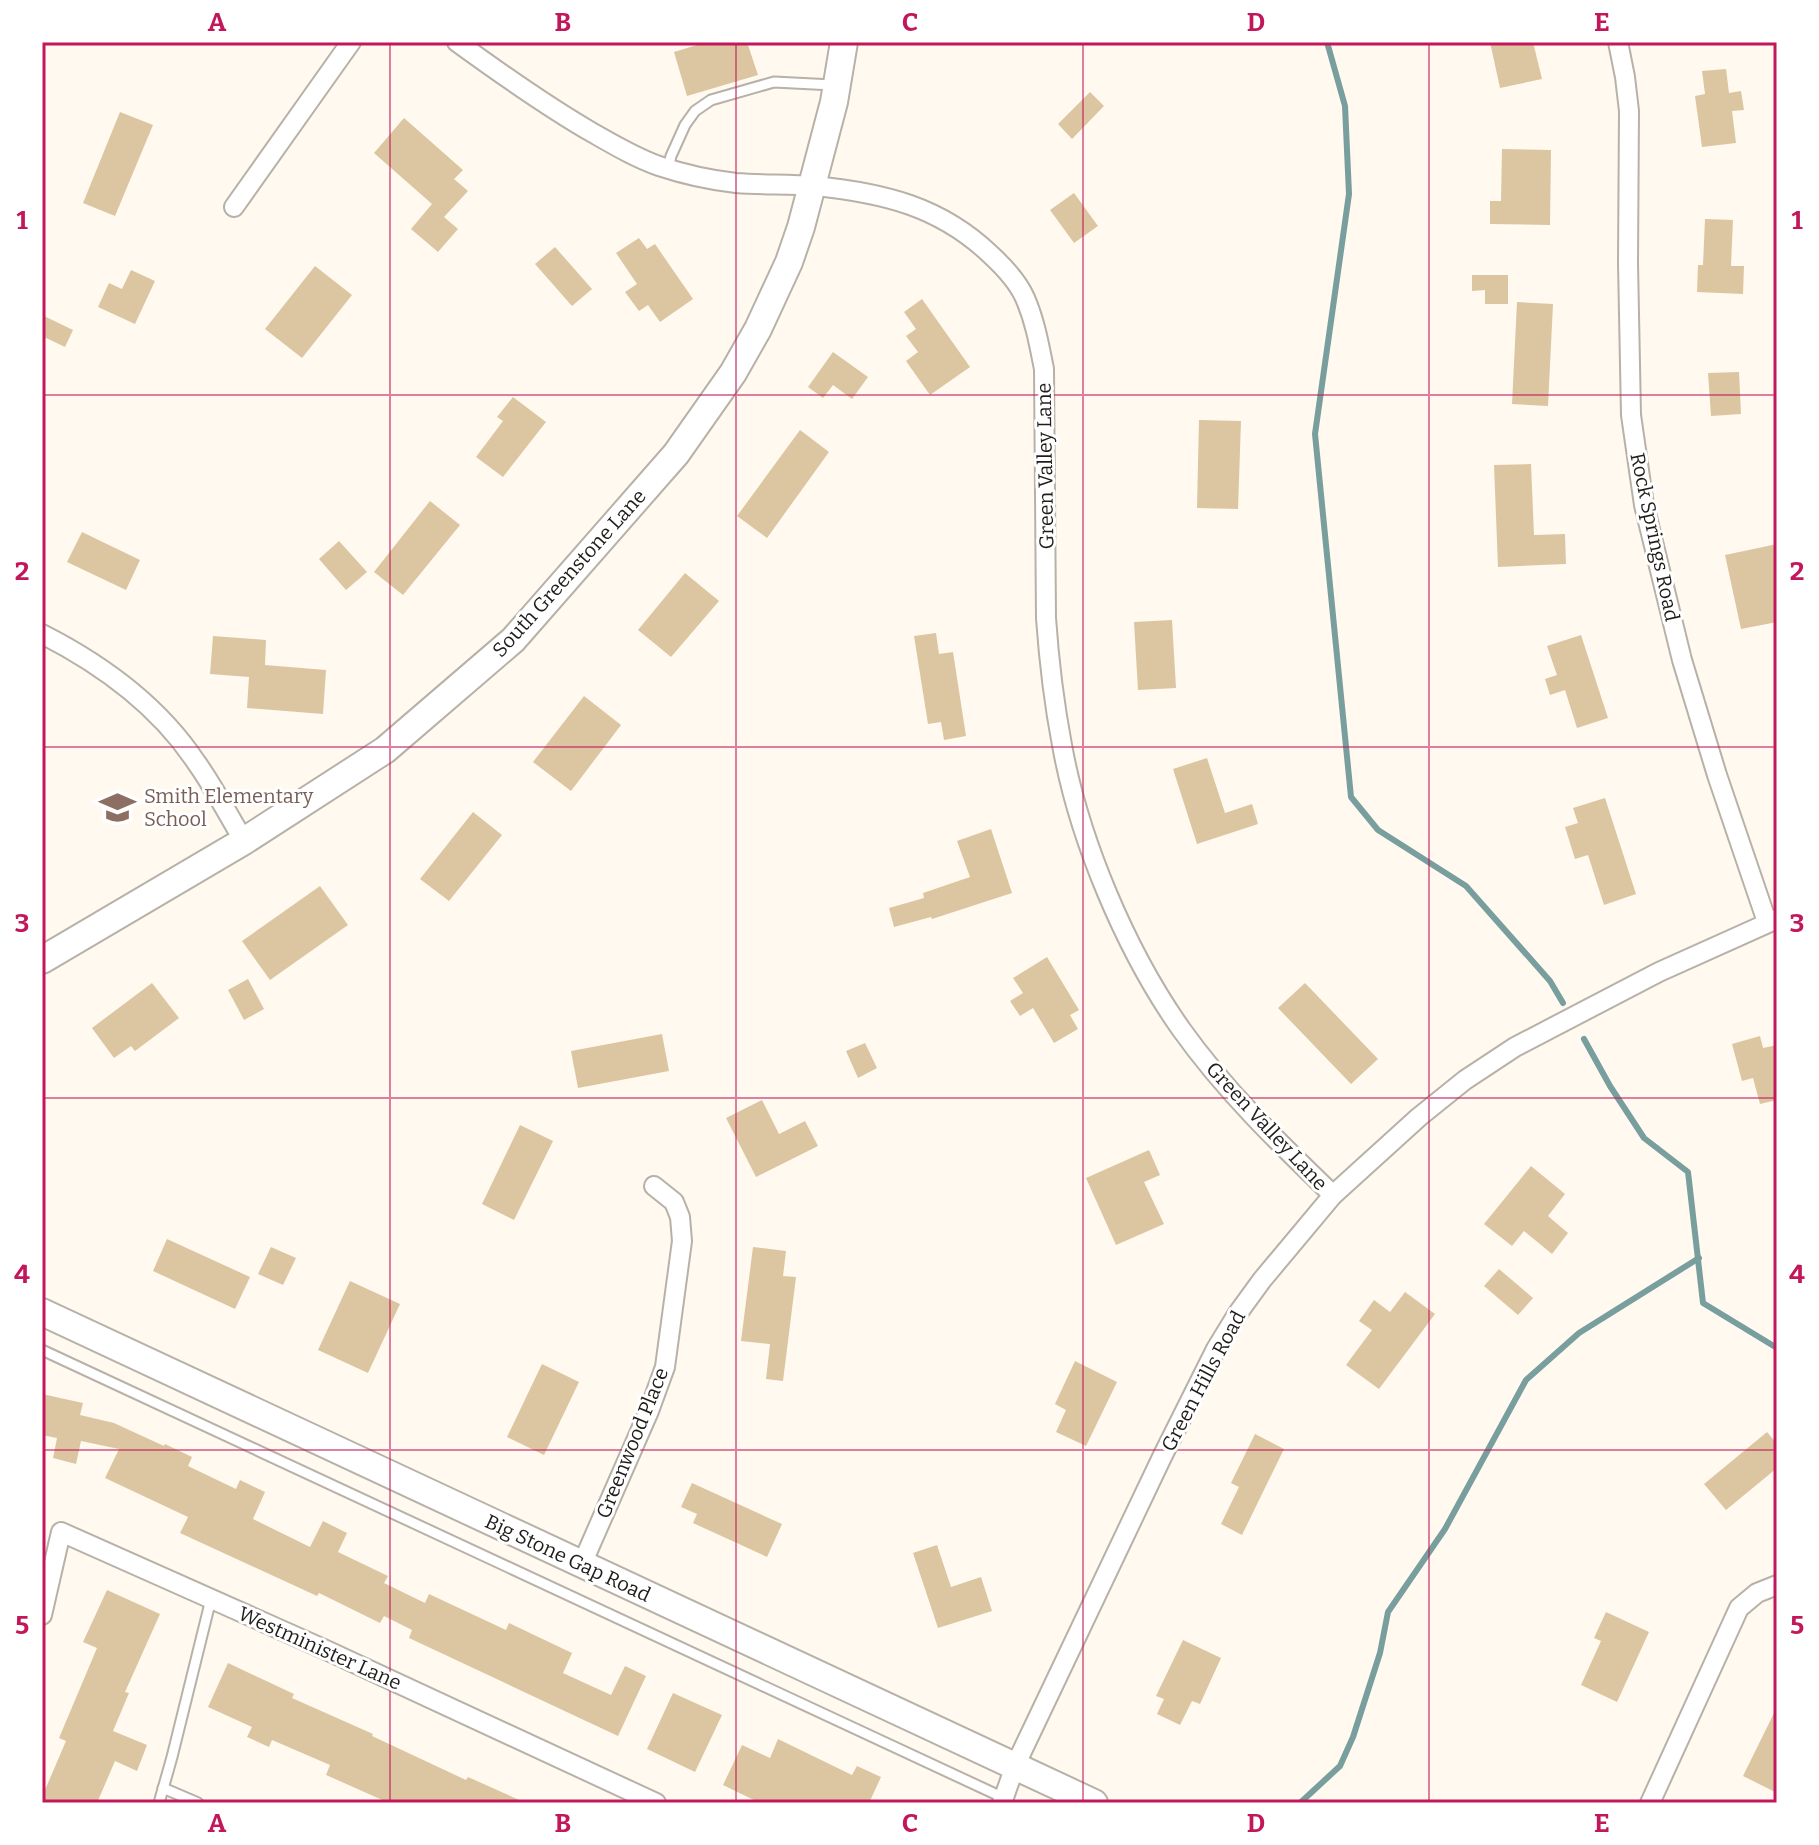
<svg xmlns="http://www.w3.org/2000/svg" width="1819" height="1845" font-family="Bitter,serif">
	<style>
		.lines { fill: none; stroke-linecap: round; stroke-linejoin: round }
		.stream { stroke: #799e9e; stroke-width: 6 }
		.building { fill: #dcc6a1 }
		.lane-casing { stroke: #b7b1a7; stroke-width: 13 }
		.street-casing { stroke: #b7b1a7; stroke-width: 22 }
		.secondary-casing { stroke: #b7b1a7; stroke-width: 30 }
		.lane { stroke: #fff; stroke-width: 9 }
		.street { stroke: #fff; stroke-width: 18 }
		.secondary { stroke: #fff; stroke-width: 26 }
		.grid { fill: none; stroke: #c2185b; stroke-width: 2; stroke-opacity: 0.55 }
		.labels { text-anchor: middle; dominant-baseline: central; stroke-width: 6; stroke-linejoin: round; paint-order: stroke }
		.street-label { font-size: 20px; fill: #1f1d1a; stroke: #fff }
		.education-label { font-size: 20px; fill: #785e54; stroke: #fff; text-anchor: start }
		.neatline { fill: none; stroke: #c2185b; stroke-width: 3 }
		.grid-label { font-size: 26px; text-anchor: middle; font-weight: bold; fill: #c2185b }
	</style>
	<rect width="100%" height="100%" fill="#fff9ef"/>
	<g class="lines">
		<g class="stream">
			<polyline points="1327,42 1345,106 1349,194 1315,434 1351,797 1378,830 1466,886 1550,981 1563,1003"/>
			<polyline points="1584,1039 1610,1086 1644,1138 1688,1172 1703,1303 1777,1348"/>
			<polyline points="1300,1803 1340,1766 1353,1737 1380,1653 1388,1612 1445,1529 1526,1380 1579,1333 1699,1258"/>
		</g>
	</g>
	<g class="building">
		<polygon points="707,42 747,42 758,75 687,96 674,52"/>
		<polygon points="1490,42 1533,42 1542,79 1500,88"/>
		<polygon points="1726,69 1729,93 1741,91 1744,110 1732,111 1736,143 1702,147 1695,96 1705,94 1702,71"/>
		<polygon points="1090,92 1104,106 1072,139 1058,124"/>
		<polygon points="120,112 153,125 115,216 83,203"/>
		<polygon points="404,118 463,170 454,179 468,191 444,217 458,229 438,252 411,229 432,204 374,153"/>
		<polygon points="1502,149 1551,150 1550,225 1490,224 1490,201 1501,201"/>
		<polygon points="1074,193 1098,226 1074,243 1050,210"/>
		<polygon points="1705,219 1733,220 1731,266 1744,266 1743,294 1697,292 1698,265 1703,265"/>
		<polygon points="639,238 647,249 655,244 693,299 660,322 648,305 639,311 625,292 637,284 616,253"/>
		<polygon points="555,247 592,289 572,306 535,264"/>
		<polygon points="315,266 352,295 302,358 265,329"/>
		<polygon points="131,270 155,281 135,324 98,307 109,283 122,289"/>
		<polygon points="1472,275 1508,275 1508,304 1485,304 1485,290 1472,291"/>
		<polygon points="922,299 970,367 930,395 906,361 918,352 906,336 916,329 904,312"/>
		<polygon points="1517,302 1553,304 1548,406 1512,404"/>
		<polygon points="42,315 73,330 65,347 42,336"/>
		<polygon points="833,352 868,377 852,399 833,385 823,398 808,387"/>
		<polygon points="1739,372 1741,414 1711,416 1708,373"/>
		<polygon points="513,397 546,422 503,477 476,457 503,421 497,417"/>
		<polygon points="1199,420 1241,421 1238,509 1197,508"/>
		<polygon points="800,430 829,452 767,538 737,516"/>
		<polygon points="1531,464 1534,535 1565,534 1566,564 1498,567 1494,465"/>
		<polygon points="430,501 460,525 403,595 374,572"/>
		<polygon points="82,532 140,560 126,590 67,562"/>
		<polygon points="339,541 367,572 346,590 319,559"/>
		<polygon points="1777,544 1777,622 1741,629 1725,555"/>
		<polygon points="685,573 719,601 671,657 638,630"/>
		<polygon points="1172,620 1176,688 1138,690 1134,622"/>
		<polygon points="936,633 939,654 953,652 966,736 944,740 941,722 928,724 914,636"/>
		<polygon points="1581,635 1608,718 1577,728 1565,690 1550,695 1545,679 1557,675 1547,646"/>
		<polygon points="213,636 266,640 265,665 326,670 323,714 247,708 249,677 210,674"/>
		<polygon points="584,696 621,725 571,791 533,762"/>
		<polygon points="1207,758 1225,813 1252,804 1258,824 1197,844 1173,769"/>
		<polygon points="1605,798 1636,894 1604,905 1588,855 1575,859 1565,827 1578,823 1573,808"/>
		<polygon points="473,812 502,835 449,901 420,879"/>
		<polygon points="991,829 1012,893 932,919 931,917 894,927 889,908 924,898 923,893 970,877 957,841"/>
		<polygon points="320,886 348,925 270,980 242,941"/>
		<polygon points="1047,957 1079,1010 1070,1015 1078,1029 1054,1043 1033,1008 1020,1016 1010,1001 1023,993 1013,978"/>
		<polygon points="248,979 264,1009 244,1020 228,990"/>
		<polygon points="152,983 179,1018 135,1051 131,1046 114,1058 92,1028"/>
		<polygon points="1305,983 1378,1059 1351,1084 1278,1008"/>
		<polygon points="662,1034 669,1071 578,1088 571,1051"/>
		<polygon points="1760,1036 1763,1048 1777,1045 1777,1100 1760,1104 1753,1078 1742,1081 1732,1044"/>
		<polygon points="865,1043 877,1068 858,1078 846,1051"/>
		<polygon points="762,1100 779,1134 805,1121 818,1146 756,1177 726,1118"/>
		<polygon points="520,1125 553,1141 514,1220 482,1204"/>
		<polygon points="1149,1150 1160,1175 1144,1182 1164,1224 1116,1245 1086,1178"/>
		<polygon points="1531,1166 1565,1194 1548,1216 1568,1233 1552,1254 1524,1231 1512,1246 1484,1224"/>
		<polygon points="167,1239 250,1277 235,1309 153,1271"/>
		<polygon points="271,1247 296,1258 283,1285 258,1274"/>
		<polygon points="753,1247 786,1251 783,1276 796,1277 783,1381 766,1379 770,1344 741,1341"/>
		<polygon points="1499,1269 1533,1298 1518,1315 1484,1286"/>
		<polygon points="350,1281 400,1304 368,1373 318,1350"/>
		<polygon points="1405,1292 1435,1314 1379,1389 1346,1365 1372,1330 1359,1321 1374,1300 1390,1312"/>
		<polygon points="1075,1361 1117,1382 1086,1446 1056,1432 1066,1410 1055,1404"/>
		<polygon points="542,1364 579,1382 544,1455 507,1437"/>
		<polygon points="42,1394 83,1403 80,1415 114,1423 164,1446 165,1444 192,1457 188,1466 236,1489 240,1480 265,1492 253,1519 310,1547 323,1521 347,1533 338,1552 388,1576 384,1583 425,1603 429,1594 506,1630 509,1623 572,1653 563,1673 611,1695 625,1666 646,1676 618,1736 409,1638 412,1630 384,1616 380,1623 319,1593 317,1596 180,1533 188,1517 105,1478 119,1449 81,1441 76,1464 53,1458 57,1438 42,1435"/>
		<polygon points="1767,1432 1777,1444 1777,1468 1726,1510 1704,1484"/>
		<polygon points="1255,1434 1284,1449 1242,1535 1221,1524 1239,1487 1231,1483"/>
		<polygon points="692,1483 782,1524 767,1557 693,1523 697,1514 681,1507"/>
		<polygon points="937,1545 951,1587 981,1577 992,1611 938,1628 913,1553"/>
		<polygon points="107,1590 160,1614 125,1692 129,1693 113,1731 147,1745 137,1771 115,1761 97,1803 42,1803 42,1797 66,1741 59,1738 97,1648 83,1642"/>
		<polygon points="1606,1612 1649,1632 1617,1702 1581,1685 1601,1641 1594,1638"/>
		<polygon points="1183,1640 1221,1658 1200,1704 1192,1701 1180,1725 1157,1714 1164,1699 1156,1696"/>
		<polygon points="228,1663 294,1694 292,1698 373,1734 372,1736 466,1780 468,1777 526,1803 389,1803 326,1775 330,1765 272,1740 269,1747 247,1737 252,1727 208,1707"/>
		<polygon points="673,1693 722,1715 695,1772 647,1749"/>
		<polygon points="1777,1707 1777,1793 1743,1776"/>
		<polygon points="778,1739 852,1775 857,1766 881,1777 869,1803 760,1803 723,1785 742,1745 770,1758"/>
	</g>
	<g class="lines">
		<defs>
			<g id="lane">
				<polyline points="668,168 671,156 685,125 695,111 711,100 774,82 833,85"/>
				<polyline points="42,1350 1004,1798"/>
				<polyline points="163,1788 198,1803"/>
				<polyline points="159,1803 172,1757 211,1599"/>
			</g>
			<g id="street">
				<path d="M457,42C501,74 546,106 593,133C614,145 636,158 659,166C683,174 709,180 736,183C762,185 788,184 815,186C883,193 940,206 991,255C1004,267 1018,282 1025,298C1035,321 1039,344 1044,369L1046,618C1049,661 1054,703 1062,745C1079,840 1126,951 1181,1029C1225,1091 1279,1143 1333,1195"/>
				<polyline points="1618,42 1625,77 1629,111 1628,263 1631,415 1644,505 1682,660 1717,775 1767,922"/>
				<polyline points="234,207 351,42"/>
				<path d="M42,634C103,665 158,705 196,762C214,787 228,815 244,841"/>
				<polyline points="582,1564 649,1411 665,1367 682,1241 680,1217 674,1202 654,1186"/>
				<polyline points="42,1615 61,1532 326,1650 656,1803"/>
				<polyline points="1002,1803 1015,1766 1162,1457 1216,1349 1238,1313 1262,1280 1333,1195 1419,1117 1465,1080 1515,1047 1659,972 1777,919"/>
				<polyline points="1650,1803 1739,1608 1757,1593 1777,1585"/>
			</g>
			<g id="secondary">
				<polyline points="42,960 244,841 385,750 513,640 676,454 733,373 758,329 789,262 801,227 834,102 844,42"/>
				<polyline points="42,1312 1094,1803"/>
			</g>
		</defs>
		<use href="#lane" class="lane-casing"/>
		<use href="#street" class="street-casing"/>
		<use href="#secondary" class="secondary-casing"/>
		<use href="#lane" class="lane"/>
		<use href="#street" class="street"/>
		<use href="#secondary" class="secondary"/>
	</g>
	<path class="grid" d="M390,42V1803M736,42V1803M1083,42V1803M1429,42V1803M42,395H1777M42,747H1777M42,1098H1777M42,1450H1777"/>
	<defs>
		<symbol id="school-bare" viewBox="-9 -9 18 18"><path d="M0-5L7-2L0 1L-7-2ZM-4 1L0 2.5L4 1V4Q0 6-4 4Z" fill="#8d6e63" stroke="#fff" stroke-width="2.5" paint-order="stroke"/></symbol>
	</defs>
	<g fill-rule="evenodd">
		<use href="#school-bare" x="92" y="782" width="51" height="51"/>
	</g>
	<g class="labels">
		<g class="street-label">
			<text transform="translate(1045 466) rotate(-91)">Green Valley Lane</text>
			<text transform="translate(1655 537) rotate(78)">Rock Springs Road</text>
			<text transform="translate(569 573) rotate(-48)">South Greenstone Lane</text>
			<text transform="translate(1267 1126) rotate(47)">Green Valley Lane</text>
			<text transform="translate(1203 1381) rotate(-62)">Green Hills Road</text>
			<text transform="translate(632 1443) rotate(-68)">Greenwood Place</text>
			<text transform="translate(568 1558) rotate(25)">Big Stone Gap Road</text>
			<text transform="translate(320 1648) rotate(24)">Westminister Lane</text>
		</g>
		<g class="education-label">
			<text x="144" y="796">Smith Elementary<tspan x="144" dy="23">School</tspan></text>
		</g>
	</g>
	<rect width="1819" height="1845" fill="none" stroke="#ffffff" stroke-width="88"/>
	<rect x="44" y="44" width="1731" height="1757" class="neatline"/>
	<g class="grid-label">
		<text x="217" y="31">A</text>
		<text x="563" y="31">B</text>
		<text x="910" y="31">C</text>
		<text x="1256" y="31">D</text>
		<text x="1602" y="31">E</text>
		<text x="22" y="229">1</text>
		<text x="1797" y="229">1</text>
		<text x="22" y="580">2</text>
		<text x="1797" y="580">2</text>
		<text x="22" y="932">3</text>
		<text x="1797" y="932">3</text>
		<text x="22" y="1283">4</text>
		<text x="1797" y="1283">4</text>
		<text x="22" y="1634">5</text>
		<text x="1797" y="1634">5</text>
		<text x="217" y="1832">A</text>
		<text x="563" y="1832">B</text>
		<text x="910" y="1832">C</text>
		<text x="1256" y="1832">D</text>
		<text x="1602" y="1832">E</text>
	</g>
</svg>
